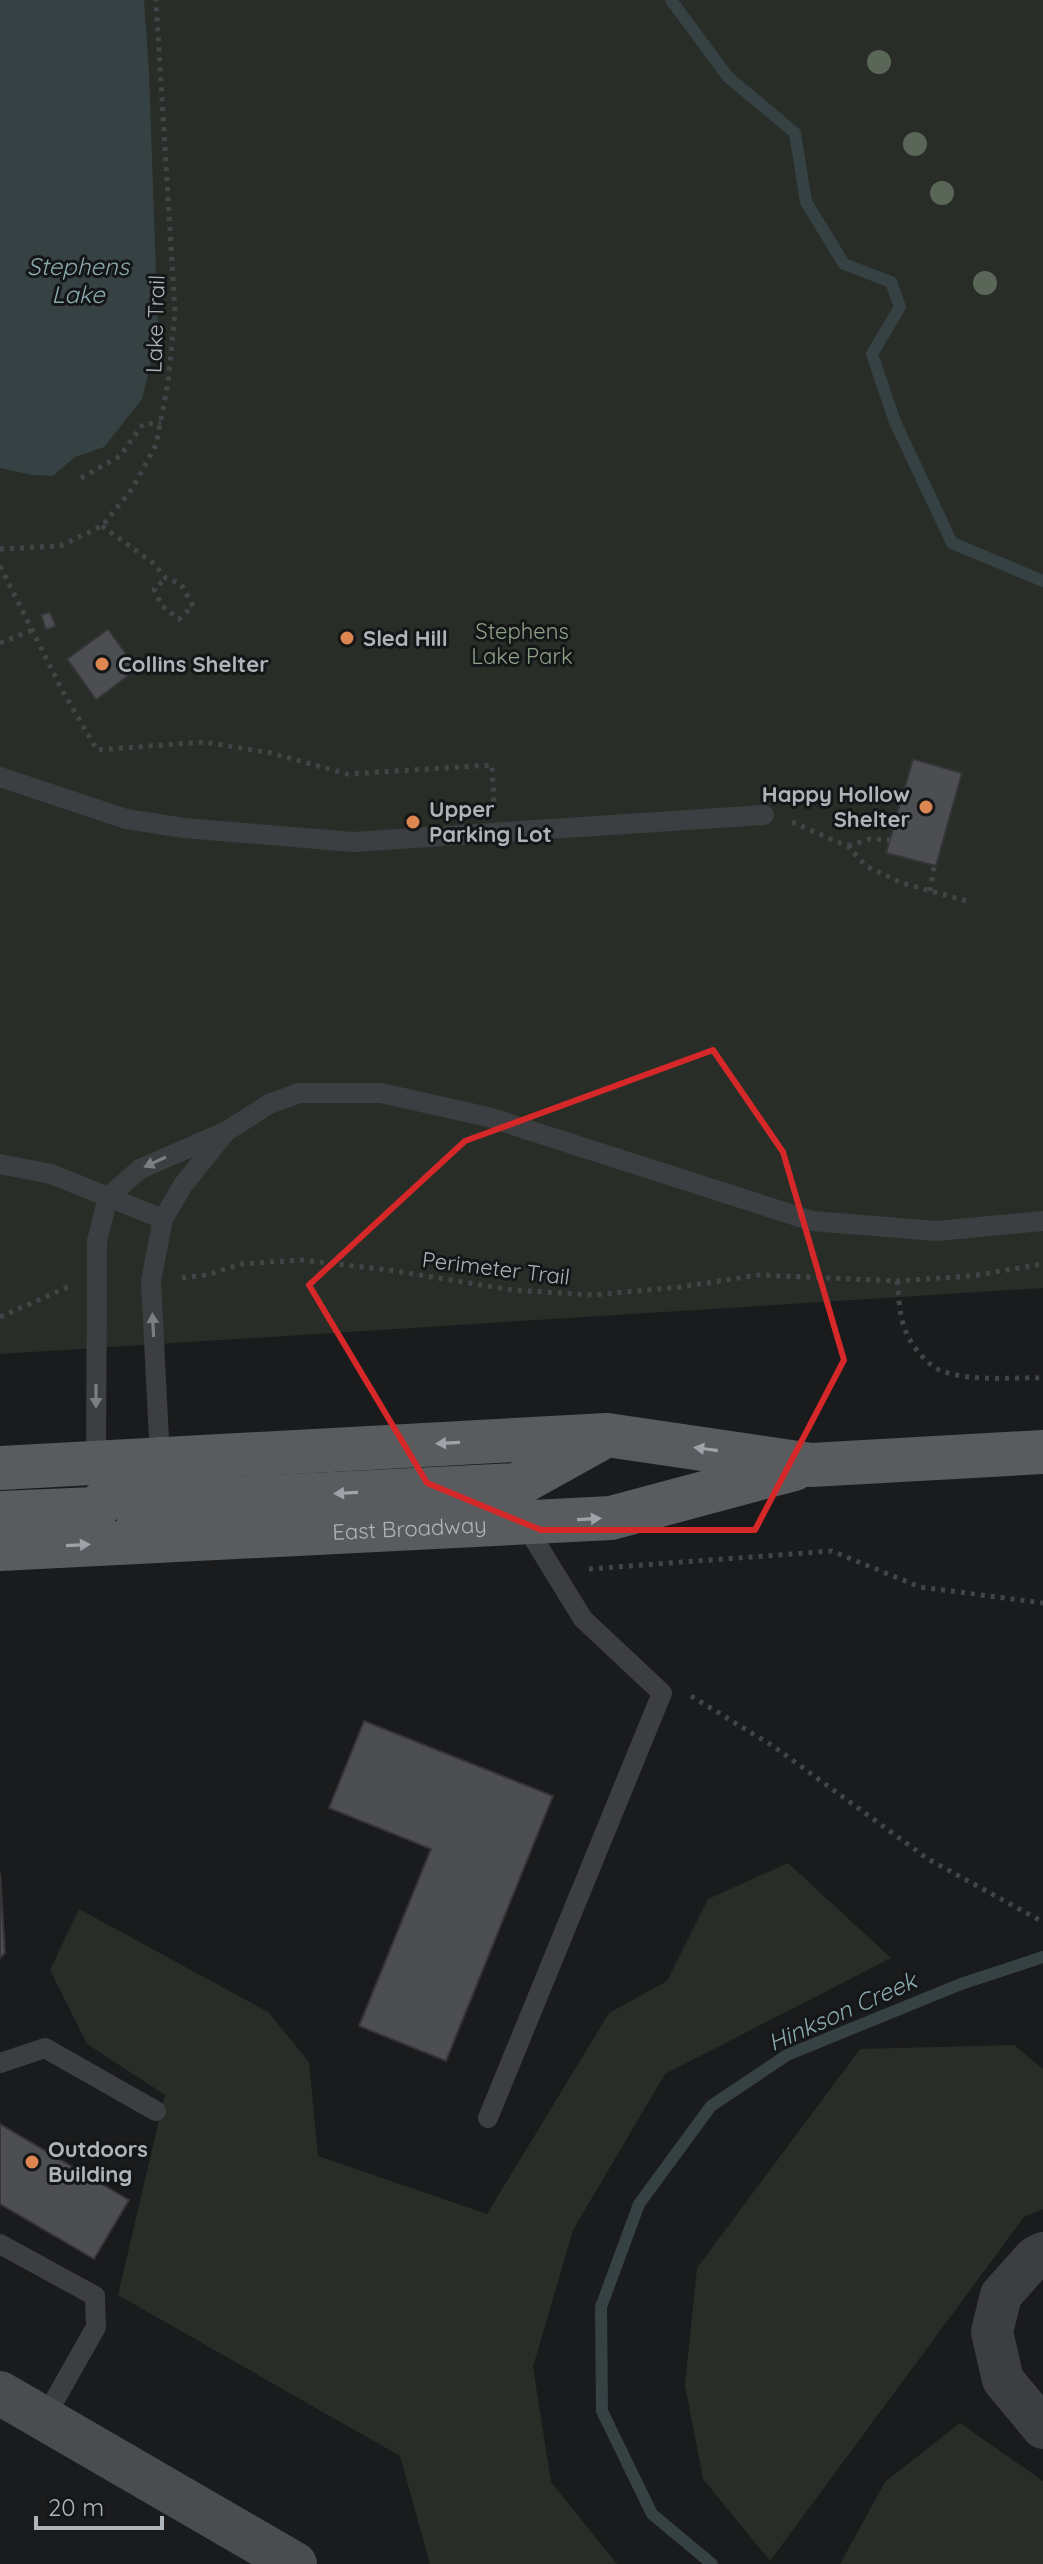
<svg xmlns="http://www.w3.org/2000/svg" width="1043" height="2564" font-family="Quicksand,sans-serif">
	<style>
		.green { fill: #282e27 }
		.water { fill: #364144 }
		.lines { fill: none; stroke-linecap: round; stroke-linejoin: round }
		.stream { stroke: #364144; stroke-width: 12 }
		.building { fill: #4c4e51; stroke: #353538; stroke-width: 2 }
		.path { stroke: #424548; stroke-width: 5; stroke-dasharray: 4 6; stroke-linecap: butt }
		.lane { stroke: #3c3e41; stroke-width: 20 }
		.street { stroke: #3c3e41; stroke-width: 42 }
		.secondary { stroke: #4a4d50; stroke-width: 44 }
		.primary { stroke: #585c5f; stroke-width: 44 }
		.tree { fill: #5a6657 }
		.oneway { fill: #7b7f84 }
		.oneway2 { fill: #9da3a8 }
		.marked { fill: none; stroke: #d62828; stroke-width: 6; stroke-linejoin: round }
		.poi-dot { fill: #dd8651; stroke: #151617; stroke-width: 3 }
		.labels { text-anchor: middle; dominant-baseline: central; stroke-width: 6; stroke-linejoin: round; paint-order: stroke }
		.street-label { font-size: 22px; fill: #aeb5ba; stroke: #151617 }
		.park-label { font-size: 22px; fill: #8ea388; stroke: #151617 }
		.poi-label { font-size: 22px; font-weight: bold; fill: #aeb5ba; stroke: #151617; text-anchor: start }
		.water-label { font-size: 24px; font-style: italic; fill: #8aaab0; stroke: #151617 }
	</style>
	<rect width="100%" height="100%" fill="#1a1b1c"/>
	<g class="green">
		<polygon points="0,0 1043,0 1043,1288 0,1354"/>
		<polygon points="788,1863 891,1958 665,2074 573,2230 533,2367 551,2482 617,2564 430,2564 400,2456 118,2295 165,2095 87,2044 50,1970 79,1909 268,2012 309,2062 318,2156 487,2214 609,2013 667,1981 708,1899"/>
		<polygon points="1014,2045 1043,2069 1043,2209 1024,2217 770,2561 703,2479 685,2385 697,2268 860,2049"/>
		<polygon points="960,2423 1043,2481 1043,2564 840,2564 885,2482"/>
	</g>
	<polygon class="water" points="0,0 144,0 149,72 158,332 142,399 104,447 75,457 53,476 32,475 0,468"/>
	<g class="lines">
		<g class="stream">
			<polyline points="671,0 728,77 795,133 806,202 844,264 891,282 900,307 872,354 895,422 952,543 1043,581"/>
			<polyline points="712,2564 652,2514 602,2411 601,2307 639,2204 711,2106 787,2055 961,1984 1043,1957"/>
		</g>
	</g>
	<g class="building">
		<polygon points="50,612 56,626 46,630 41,615"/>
		<polygon points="108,629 137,669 96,700 67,659"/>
		<polygon points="913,759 962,773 936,866 886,853"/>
		<polygon points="364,1721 553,1796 446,2061 359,2026 431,1849 329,1808"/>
		<polygon points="0,1873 5,1953 0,1958"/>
		<polygon points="0,2124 129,2200 94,2259 0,2204"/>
	</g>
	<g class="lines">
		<g class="path">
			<polyline points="81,478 120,456 143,424 161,423"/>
			<polyline points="102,526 153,563 166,578 181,584 193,606 179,619 162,606 154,589 166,578"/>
			<polyline points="0,549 60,546 102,526 132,489 156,445 168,383 175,312 156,0"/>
			<polyline points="0,566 62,690 97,750 204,742 271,753 347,774 492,765 494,803"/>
			<polyline points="0,643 33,630"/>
			<polyline points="792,822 849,847 866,866 902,883 967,901"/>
			<polyline points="848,846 870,839 890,840"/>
			<polyline points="930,891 934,866"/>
			<polyline points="182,1278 207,1275 241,1264 301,1260 389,1270 512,1290 593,1295 680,1287 759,1275 897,1281 971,1276 1043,1264"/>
			<path d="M897,1281C899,1295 899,1311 903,1324C908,1341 925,1365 942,1371C973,1382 1011,1377 1043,1378"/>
			<polyline points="0,1317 68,1287"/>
			<polyline points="589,1569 832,1551 920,1587 1043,1603"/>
			<polyline points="691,1696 773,1746 928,1859 1043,1922"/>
		</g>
		<g class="lane">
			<polyline points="0,777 126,819 184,828 353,842 764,815"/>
			<polyline points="0,1164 51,1174 163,1219 151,1281 160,1459"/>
			<polyline points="163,1219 183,1185 224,1134"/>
			<polyline points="96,1461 97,1241 108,1197 140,1169 227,1131 269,1104 299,1093 381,1093 488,1117 812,1221 936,1231 1043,1221"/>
			<polyline points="0,2063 45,2048 156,2111"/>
			<polyline points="488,2118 662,1693 583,1619 524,1523"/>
			<polyline points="0,2244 95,2296 96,2327 44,2419"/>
		</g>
		<polyline class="street" points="1043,2253 1035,2257 1001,2295 992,2332 1003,2380 1043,2428"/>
		<polyline class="secondary" points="0,2393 295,2564"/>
		<g class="primary">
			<polyline points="0,1468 607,1435 811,1465 1043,1452"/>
			<polyline points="0,1513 94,1509 160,1459"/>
			<polyline points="133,1542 143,1511 168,1502 517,1485 598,1440"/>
			<path id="s1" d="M0,1549L611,1518L794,1469"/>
		</g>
	</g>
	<g class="tree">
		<circle cx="879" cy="62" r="12"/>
		<circle cx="915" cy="144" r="12"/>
		<circle cx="942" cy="193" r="12"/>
		<circle cx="985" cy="283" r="12"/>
	</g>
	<defs><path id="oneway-solid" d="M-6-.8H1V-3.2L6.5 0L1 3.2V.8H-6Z" transform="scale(2)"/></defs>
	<g class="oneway">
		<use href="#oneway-solid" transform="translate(155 1162) rotate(155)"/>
		<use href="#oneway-solid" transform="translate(153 1325) rotate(-93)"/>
		<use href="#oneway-solid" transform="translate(96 1396) rotate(90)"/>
	</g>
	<g class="oneway2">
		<use href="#oneway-solid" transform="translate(448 1443) rotate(177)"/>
		<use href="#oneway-solid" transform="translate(706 1449) rotate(-172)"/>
		<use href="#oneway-solid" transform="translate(346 1493) rotate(177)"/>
		<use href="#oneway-solid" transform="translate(589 1519) rotate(-3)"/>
		<use href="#oneway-solid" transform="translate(78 1545) rotate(-3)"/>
	</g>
	<path class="marked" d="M713,1050L783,1152L844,1360L755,1530H541L427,1483L309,1285L465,1141Z"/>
	<g class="poi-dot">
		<circle cx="347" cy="638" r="8"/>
		<circle cx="102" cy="664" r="8"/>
		<circle cx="926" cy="807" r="8"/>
		<circle cx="413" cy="822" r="8"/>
		<circle cx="32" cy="2162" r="8"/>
	</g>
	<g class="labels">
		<g class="street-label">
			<text transform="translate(155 324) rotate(-88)">Lake Trail</text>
			<text transform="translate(496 1268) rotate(7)">Perimeter Trail</text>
			<text stroke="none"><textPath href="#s1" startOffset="410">East Broadway</textPath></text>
		</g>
		<g class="park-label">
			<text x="522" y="631">Stephens<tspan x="522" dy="25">Lake Park</tspan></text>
		</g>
		<g class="poi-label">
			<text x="363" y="638">Sled Hill</text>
			<text x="118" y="664">Collins Shelter</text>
			<text x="910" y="794" text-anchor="end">Happy Hollow<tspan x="910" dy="25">Shelter</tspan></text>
			<text x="429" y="809">Upper<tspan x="429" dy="25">Parking Lot</tspan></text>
			<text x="48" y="2149">Outdoors<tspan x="48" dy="25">Building</tspan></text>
		</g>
		<g class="water-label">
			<text x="78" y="266">Stephens<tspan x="78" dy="28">Lake</tspan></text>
			<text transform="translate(842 2011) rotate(-24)">Hinkson Creek</text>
		</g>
	</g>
	<path d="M36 2516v12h126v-12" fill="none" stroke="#aeb5ba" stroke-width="4"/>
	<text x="48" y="2516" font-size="24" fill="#aeb5ba" stroke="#151617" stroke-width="6" paint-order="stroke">20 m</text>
</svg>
